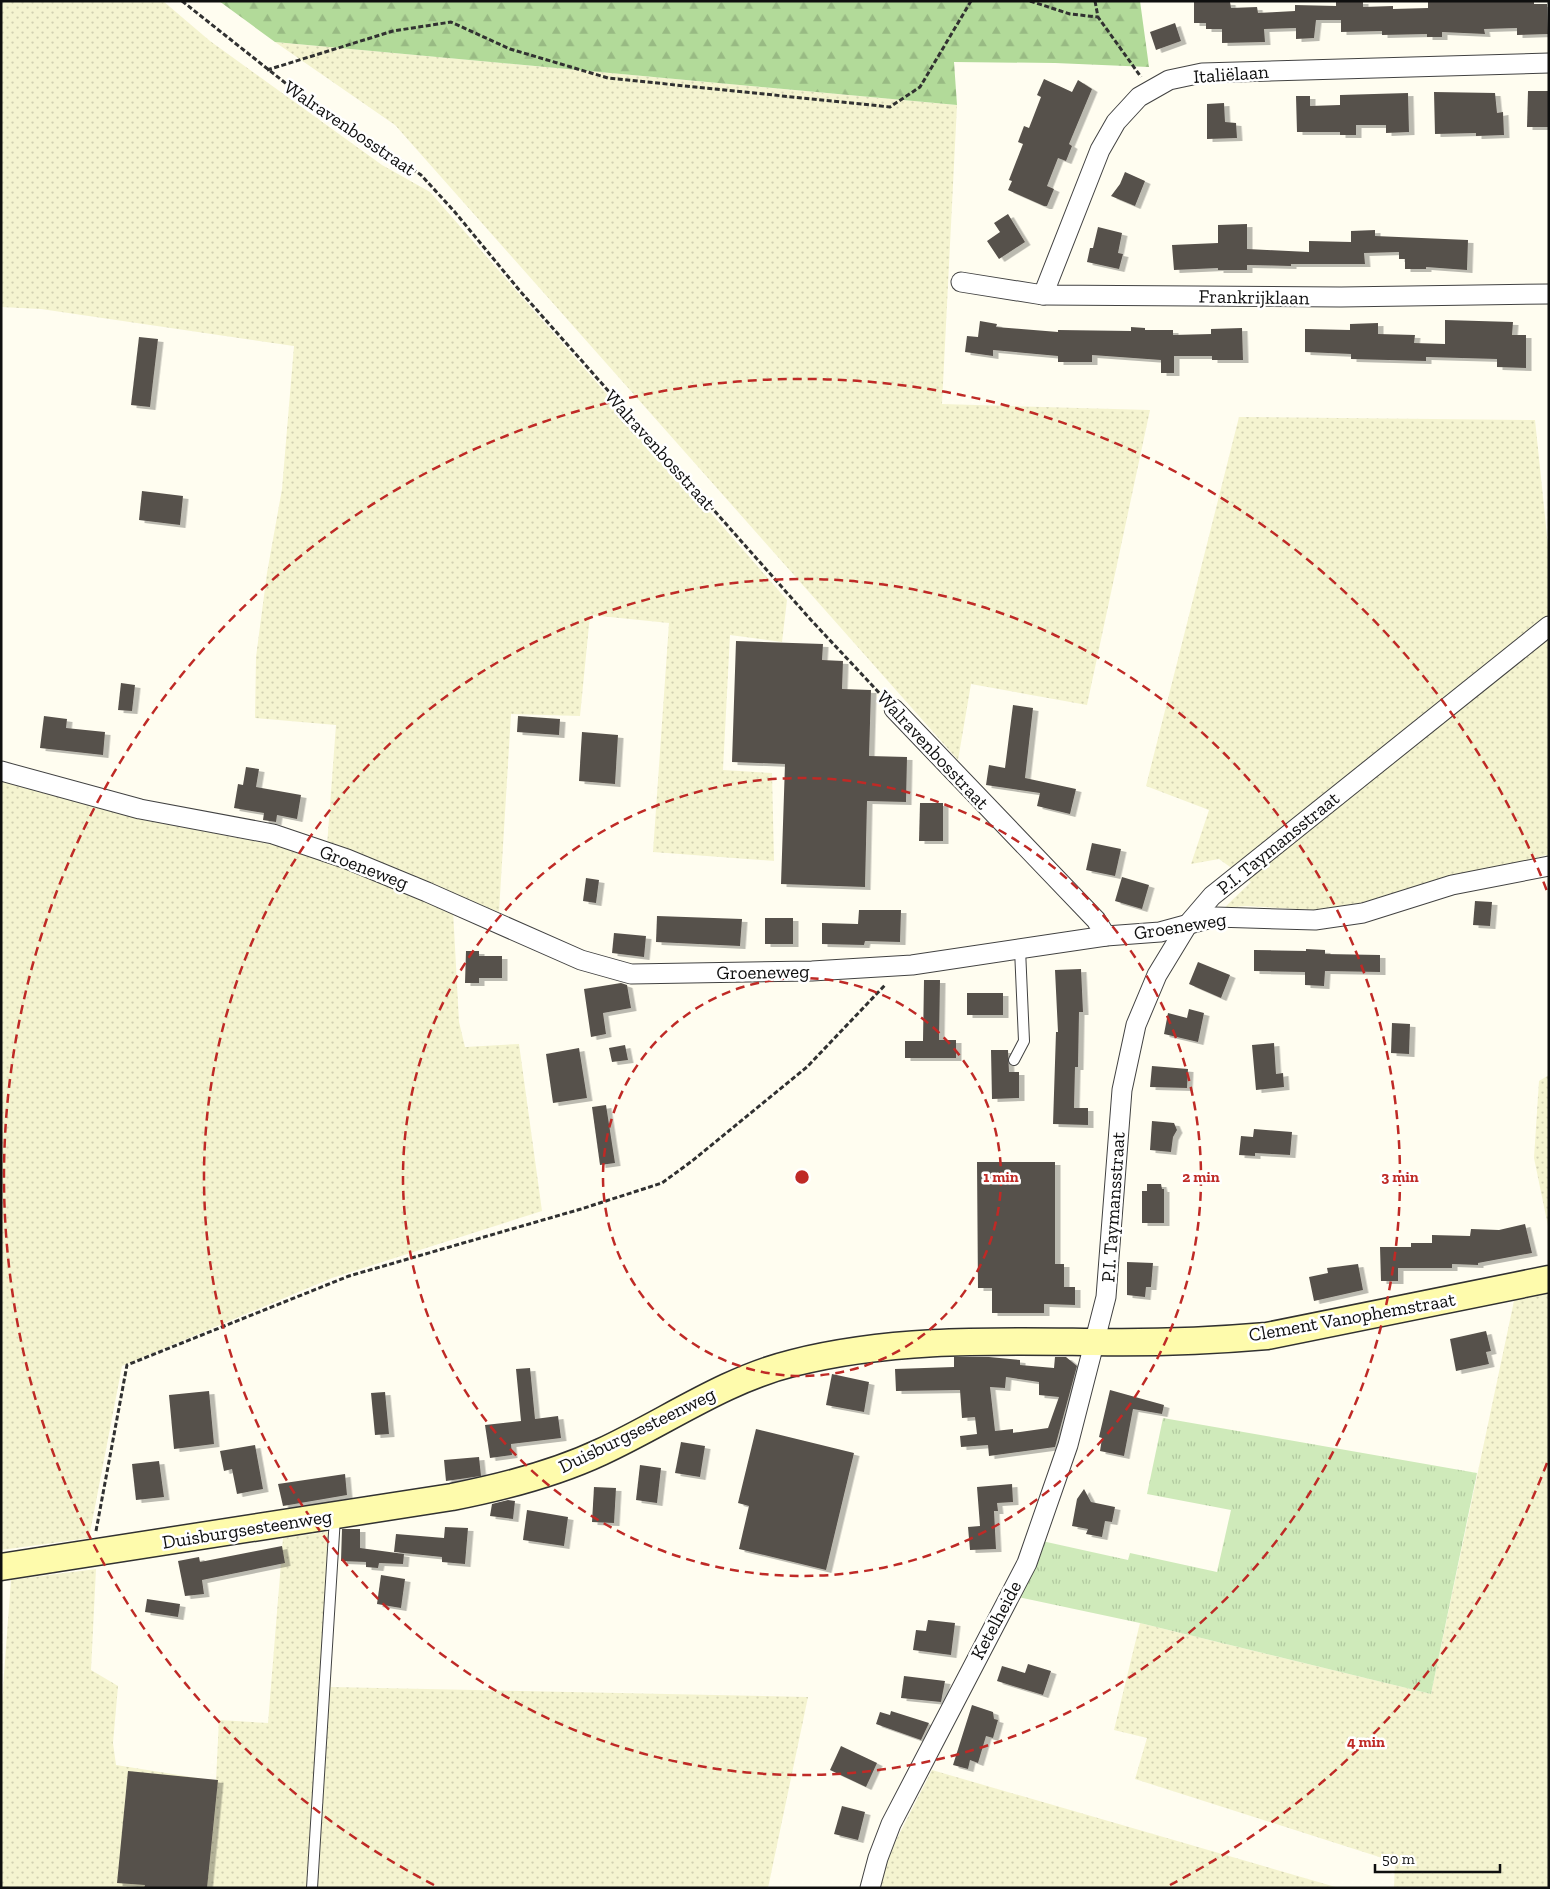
<svg xmlns="http://www.w3.org/2000/svg" width="1550" height="1889" font-family="'Zilla Slab',serif">
	<style>
		.farmland { fill: url(#farmland-dots) }
		.grass { fill: url(#grass-tufts) }
		.forest { fill: url(#forest-firs) }
		.building { fill: #57514b; fill-rule: evenodd; filter: url(#shadow) }
		.lines { fill: none; stroke-linecap: round; stroke-linejoin: round }
		.lane-casing { stroke: #424242; stroke-width: 12 }
		.street-casing { stroke: #424242; stroke-width: 21 }
		.secondary-casing { stroke: #313131; stroke-width: 29 }
		.path { stroke: #313131; stroke-width: 3; stroke-dasharray: 5 2.5; stroke-linecap: butt }
		.lane { stroke: #fff; stroke-width: 10 }
		.street { stroke: #fff; stroke-width: 19 }
		.secondary { stroke: #fefbac; stroke-width: 26 }
		.ring { fill: none; stroke: #bf2a26; stroke-width: 2.5; stroke-dasharray: 9 6 }
		.labels { text-anchor: middle; dominant-baseline: central; stroke-width: 5; stroke-linejoin: round; paint-order: stroke }
		.street-label { font-size: 19px; fill: #0f0f0f; stroke: #fff }
		.centre { fill: #bf2a26; stroke: #fff; stroke-width: 2.5 }
		.ring-label { font-size: 15px; text-anchor: middle; font-weight: bold; fill: #bf2a26; stroke: #fff; stroke-width: 5; stroke-linejoin: round; paint-order: stroke }
	</style>
	<defs>
		<pattern id="farmland-dots" width="8" height="8" patternUnits="userSpaceOnUse" patternTransform="scale(1.25)"><rect width="8" height="8" fill="#f5f4d0"/><path d="M2 2h.1M6 6h.1" fill="none" stroke="#d1d0b1" stroke-width="1.8" stroke-linecap="round"/></pattern>
		<pattern id="grass-tufts" width="24" height="20" patternUnits="userSpaceOnUse" patternTransform="scale(1.25)"><rect width="24" height="20" fill="#cfeaba"/><path d="M3 7l-1-3M5 7V3M7 7l1-3M15 17l-1-3M17 17v-4M19 17l1-3" fill="none" stroke="#b1c89f"/></pattern>
		<pattern id="forest-firs" width="22" height="20" patternUnits="userSpaceOnUse" patternTransform="scale(1.25)"><rect width="22" height="20" fill="#b2da99"/><path d="M5 1l3.5 6h-7zM16 11l3.5 6h-7z" fill="#98ba83"/></pattern>
		<filter id="shadow"><feDropShadow dx="5.5" dy="3" stdDeviation="0" flood-color="#0004"/></filter>
	</defs>
	<rect width="100%" height="100%" fill="#fffdf0"/>
	<g class="farmland">
		<polygon points="1,1 163,1 210,41 382,165 430,192 787,600 782,642 730,635 723,770 772,773 774,861 653,852 669,623 590,615 580,716 511,714 499,912 327,846 336,725 255,718 256,657 267,573 282,489 294,346 41,309 1,307"/>
		<polygon points="275,42 957,105 942,404 1150,410 1087,705 971,684 958,760 395,125"/>
		<polygon points="1239,417 1535,420 1549,555 1549,860 1546,855 1365,906 1314,910 1246,906 1224,908 1251,882 1219,859 1191,864 1209,810 1146,786"/>
		<polygon points="1,781 144,820 302,850 453,910 459,1022 465,1047 519,1044 542,1211 332,1278 122,1366 89,1538 1,1550"/>
		<polygon points="1549,1075 1549,1231 1534,1158 1539,1081"/>
		<polygon points="1549,1293 1549,1888 1394,1888 1395,1862 1135,1779 1147,1738 1114,1730 1140,1623 1431,1694 1514,1301"/>
		<polygon points="333,1531 331,1687 808,1697 768,1888 1,1888 1,1715 11,1580 96,1569 91,1670 118,1686 113,1743 116,1765 216,1781 219,1720 268,1723 283,1538"/>
		<polygon points="932,1770 1339,1888 881,1888 885,1862"/>
	</g>
	<polygon class="grass" points="1163,1418 1477,1473 1431,1694 1140,1623 1018,1597 1042,1541 1128,1560 1130,1553 1217,1572 1231,1510 1147,1494"/>
	<polygon class="forest" points="219,1 1140,1 1149,67 1055,63 954,62 957,105 275,42"/>
	<g class="building">
		<polygon points="1196,1 1230,2 1231,8 1257,7 1258,13 1295,11 1295,5 1336,6 1336,1 1363,1 1363,7 1393,6 1393,9 1428,8 1428,1 1534,1 1534,4 1547,4 1548,34 1517,35 1517,28 1484,29 1485,34 1442,32 1442,37 1427,37 1427,34 1382,35 1382,31 1341,32 1341,20 1316,20 1314,38 1296,39 1296,28 1264,29 1265,42 1222,43 1222,29 1206,29 1206,23 1194,23 1194,2"/>
		<polygon points="1175,23 1181,41 1156,50 1150,32"/>
		<polygon points="1044,79 1072,92 1078,80 1092,89 1069,144 1072,146 1066,161 1058,158 1047,186 1054,189 1047,206 1044,206 1008,190 1012,181 1009,180 1023,144 1018,142 1024,126 1029,128 1041,97 1037,95"/>
		<polygon points="1528,91 1549,91 1548,127 1527,127"/>
		<polygon points="1434,92 1495,93 1497,113 1503,112 1504,135 1476,136 1476,133 1435,134"/>
		<polygon points="1408,93 1409,132 1386,133 1386,125 1356,125 1356,135 1340,135 1340,132 1297,132 1296,96 1310,96 1310,106 1340,105 1340,95"/>
		<polygon points="1224,103 1225,122 1236,123 1237,138 1207,139 1207,104"/>
		<polygon points="1125,172 1145,181 1135,206 1111,196 1120,184"/>
		<polygon points="1008,214 1025,242 999,259 987,241 1000,232 994,223"/>
		<polygon points="1247,224 1247,249 1309,252 1309,241 1351,242 1351,231 1375,230 1375,236 1468,240 1467,270 1426,267 1426,269 1405,269 1405,259 1399,259 1399,252 1364,253 1365,264 1291,264 1291,266 1247,265 1247,270 1218,270 1218,268 1174,270 1172,245 1218,243 1218,225"/>
		<polygon points="1098,227 1122,233 1118,253 1123,254 1119,269 1087,262 1090,248 1093,248"/>
		<polygon points="1445,320 1513,322 1512,335 1526,335 1526,368 1497,367 1497,359 1426,357 1426,361 1351,359 1351,354 1305,352 1305,329 1350,330 1350,324 1378,323 1378,334 1415,335 1414,343 1445,344"/>
		<polygon points="980,321 997,324 996,327 1058,332 1058,330 1131,331 1131,327 1145,328 1145,330 1173,330 1173,335 1211,334 1211,329 1242,328 1243,360 1212,360 1212,356 1174,356 1174,373 1161,373 1161,360 1092,355 1092,362 1058,362 1058,356 993,350 993,356 965,352 967,336 978,337"/>
		<polygon points="139,337 158,339 150,407 131,405"/>
		<polygon points="142,491 183,496 180,525 139,520"/>
		<polygon points="736,641 823,644 822,660 843,661 842,689 871,690 869,756 907,757 906,802 867,801 865,887 781,884 785,764 732,762"/>
		<polygon points="121,683 135,685 132,711 118,710"/>
		<polygon points="1013,705 1033,708 1025,778 1076,789 1070,814 1037,806 1040,793 986,785 989,765 1005,768"/>
		<polygon points="44,716 67,719 66,728 105,732 103,755 40,748"/>
		<polygon points="518,716 560,719 559,735 517,732"/>
		<polygon points="582,732 618,735 615,784 579,781"/>
		<polygon points="246,767 259,769 256,787 301,795 297,819 277,815 276,822 263,820 264,813 234,808 238,784 243,785"/>
		<polygon points="920,803 943,803 943,841 919,841"/>
		<polygon points="1092,843 1121,849 1115,876 1086,870"/>
		<polygon points="1122,877 1149,885 1142,909 1115,901"/>
		<polygon points="586,878 599,880 596,903 583,901"/>
		<polygon points="1475,901 1492,902 1490,926 1473,925"/>
		<polygon points="859,910 901,910 900,942 865,941 864,945 822,944 822,923 858,924"/>
		<polygon points="657,916 742,919 740,946 656,942"/>
		<rect x="765" y="918" width="28" height="26"/>
		<polygon points="614,933 646,936 644,957 612,953"/>
		<polygon points="1306,949 1325,950 1325,954 1380,955 1380,972 1325,971 1324,986 1305,985 1305,972 1254,971 1254,950 1306,951"/>
		<polygon points="466,951 479,951 479,956 502,956 502,978 479,978 479,983 465,983"/>
		<polygon points="1198,962 1230,975 1221,998 1189,984"/>
		<polygon points="1081,969 1083,1012 1079,1012 1078,1067 1075,1067 1074,1108 1088,1108 1088,1125 1053,1124 1056,1032 1058,1032 1055,970"/>
		<polygon points="924,980 940,980 939,1040 956,1040 956,1058 905,1058 905,1041 923,1041"/>
		<polygon points="621,983 627,985 631,1008 603,1013 606,1034 591,1037 584,989"/>
		<rect x="967" y="993" width="36" height="22"/>
		<polygon points="1189,1009 1204,1013 1198,1042 1164,1034 1168,1013 1187,1018"/>
		<polygon points="1392,1023 1410,1024 1409,1054 1391,1053"/>
		<polygon points="1274,1043 1276,1074 1283,1073 1284,1087 1256,1090 1252,1045"/>
		<polygon points="625,1045 628,1060 612,1062 609,1048"/>
		<polygon points="579,1048 587,1098 553,1103 546,1054"/>
		<polygon points="991,1050 1008,1050 1009,1072 1019,1072 1019,1098 992,1099"/>
		<polygon points="1152,1066 1188,1069 1187,1088 1150,1087"/>
		<polygon points="606,1105 615,1163 600,1165 592,1107"/>
		<polygon points="1152,1121 1174,1123 1177,1130 1173,1137 1171,1152 1150,1150"/>
		<polygon points="1254,1129 1292,1132 1290,1155 1255,1153 1255,1156 1239,1155 1241,1136 1253,1137"/>
		<polygon points="977,1162 1055,1162 1055,1264 1064,1264 1064,1287 1075,1287 1075,1305 1044,1304 1044,1313 992,1313 992,1288 978,1288"/>
		<polygon points="1147,1184 1161,1184 1162,1189 1164,1189 1164,1223 1142,1223 1142,1191 1147,1191"/>
		<polygon points="1525,1224 1532,1253 1478,1263 1478,1265 1452,1264 1452,1268 1398,1268 1398,1281 1381,1281 1380,1247 1411,1247 1411,1243 1432,1243 1432,1235 1470,1236 1471,1229 1499,1230"/>
		<polygon points="1127,1262 1153,1263 1151,1287 1146,1287 1145,1297 1127,1295"/>
		<polygon points="1358,1264 1363,1290 1314,1301 1309,1277 1328,1273 1327,1268"/>
		<polygon points="1486,1331 1491,1351 1486,1352 1489,1364 1456,1371 1450,1339"/>
		<path d="M954,1357H989L1020,1360V1365L1054,1368L1055,1357H1066L1077,1366L1055,1447L989,1456L988,1445L961,1447L960,1436L977,1434L975,1417L962,1418L960,1390L896,1391L895,1369L954,1367ZM1006,1377L1039,1382V1395L1059,1397L1048,1428L1013,1433V1429L995,1431L990,1387L1005,1388Z"/>
		<polygon points="530,1368 535,1419 558,1416 561,1438 511,1444 512,1455 490,1458 485,1425 521,1421 516,1369"/>
		<polygon points="832,1374 869,1382 864,1412 826,1405"/>
		<polygon points="1110,1390 1164,1405 1162,1414 1133,1409 1124,1456 1100,1451 1102,1438 1099,1437"/>
		<polygon points="209,1391 214,1444 174,1449 169,1395"/>
		<polygon points="385,1392 389,1434 375,1435 371,1393"/>
		<polygon points="756,1429 854,1453 826,1570 739,1549 749,1506 738,1503"/>
		<polygon points="681,1442 705,1446 700,1477 675,1473"/>
		<polygon points="255,1445 263,1489 237,1494 232,1469 224,1471 220,1451"/>
		<polygon points="479,1457 481,1476 446,1481 444,1460"/>
		<polygon points="159,1461 164,1497 136,1500 132,1464"/>
		<polygon points="640,1465 661,1468 657,1503 636,1500"/>
		<polygon points="345,1474 347,1495 283,1506 278,1484"/>
		<polygon points="1012,1484 1013,1502 997,1503 998,1511 994,1511 996,1549 970,1550 968,1527 980,1526 977,1487"/>
		<polygon points="594,1487 616,1488 614,1523 592,1522"/>
		<polygon points="1084,1489 1091,1502 1115,1507 1112,1522 1105,1521 1102,1537 1086,1534 1088,1529 1072,1526 1077,1499"/>
		<polygon points="508,1500 515,1501 513,1519 490,1516 492,1504"/>
		<polygon points="527,1510 568,1517 564,1546 523,1540"/>
		<polygon points="445,1527 468,1528 465,1564 442,1562 442,1557 394,1552 396,1534 444,1538"/>
		<polygon points="342,1529 360,1529 360,1548 404,1554 403,1564 379,1563 378,1568 366,1567 366,1562 341,1561"/>
		<polygon points="282,1546 285,1563 202,1580 204,1594 185,1596 178,1561 199,1557 200,1562"/>
		<polygon points="381,1575 405,1579 401,1608 377,1604"/>
		<polygon points="147,1599 180,1604 178,1617 145,1612"/>
		<polygon points="928,1620 955,1623 951,1655 913,1650 916,1630 926,1631"/>
		<polygon points="1028,1664 1051,1671 1043,1695 997,1681 1002,1666 1025,1673"/>
		<polygon points="904,1676 945,1681 941,1702 901,1698"/>
		<polygon points="972,1705 993,1712 994,1719 998,1720 993,1738 986,1736 978,1763 970,1760 968,1769 953,1765"/>
		<polygon points="891,1711 929,1723 921,1740 876,1724 880,1712 890,1715"/>
		<polygon points="841,1746 877,1763 866,1787 830,1770"/>
		<polygon points="128,1771 218,1780 207,1888 144,1888 145,1885 117,1883"/>
		<polygon points="842,1806 865,1812 858,1840 834,1834"/>
	</g>
	<g class="lines">
		<defs>
			<g id="lane">
				<polyline points="1014,1060 1024,1041 1020,949"/>
				<polyline points="312,1888 335,1517"/>
			</g>
			<g id="street">
				<polyline points="961,282 1043,295 1341,297 1549,294"/>
				<polyline points="1043,295 1100,150 1116,122 1139,97 1169,80 1202,73 1549,63"/>
				<polyline points="894,709 1096,920 1106,936"/>
				<polyline points="1,771 140,809 273,834 347,859 427,892 581,960 631,974 812,971 912,965 1106,936 1160,932 1215,917 1315,920 1363,913 1452,885 1549,866"/>
				<polyline points="870,1888 878,1858 891,1824 1027,1563 1068,1445 1106,1297 1122,1090 1136,1025 1157,975 1188,924 1212,896 1549,626"/>
			</g>
			<path id="secondary" d="M1,1567L452,1497C503,1487 554,1474 601,1452C666,1422 724,1380 793,1363C892,1338 992,1341 1093,1342C1151,1343 1209,1341 1267,1336L1549,1279"/>
		</defs>
		<use href="#lane" class="lane-casing"/>
		<use href="#street" class="street-casing"/>
		<use href="#secondary" class="secondary-casing"/>
		<g class="path">
			<polyline points="182,1 332,120 394,156 421,175 454,211 520,291 811,620 884,698"/>
			<polyline points="1030,1 1070,14 1098,17"/>
			<polyline points="1095,1 1098,17 1141,77"/>
			<polyline points="267,70 393,31 451,22 510,49 608,78 890,107 920,87 971,1"/>
			<polyline points="96,1531 127,1365 349,1276 581,1209 662,1183 692,1161 807,1067 886,984"/>
		</g>
		<use href="#lane" class="lane"/>
		<use href="#street" class="street"/>
		<use href="#secondary" class="secondary"/>
	</g>
	<g class="ring">
		<circle cx="802" cy="1177" r="199"/>
		<circle cx="802" cy="1177" r="399"/>
		<circle cx="802" cy="1177" r="598"/>
		<path d="M1547 1463A798 798 0 0 1 1170 1885M434 1885A798 798 0 1 1 1547 891"/>
	</g>
	<g class="labels">
		<g class="street-label">
			<text transform="translate(1231 74) rotate(-4)">Italiëlaan</text>
			<text transform="translate(350 128) rotate(34)">Walravenbosstraat</text>
			<text transform="translate(1254 297) rotate(1)">Frankrijklaan</text>
			<text transform="translate(660 450) rotate(48)">Walravenbosstraat</text>
			<text transform="translate(933 750) rotate(47)">Walravenbosstraat</text>
			<text transform="translate(1278 843) rotate(-39)">P.I. Taymansstraat</text>
			<text transform="translate(364 867) rotate(21)">Groeneweg</text>
			<text transform="translate(1180 926) rotate(-9)">Groeneweg</text>
			<text transform="translate(763 972) rotate(-1)">Groeneweg</text>
			<text transform="translate(1113 1207) rotate(-86)">P.I. Taymansstraat</text>
			<text transform="translate(1352 1317) rotate(-10)">Clement Vanophemstraat</text>
			<text transform="translate(637 1430) rotate(-26)">Duisburgsesteenweg</text>
			<text transform="translate(247 1529) rotate(-9)">Duisburgsesteenweg</text>
			<text transform="translate(996 1620) rotate(-62)">Ketelheide</text>
		</g>
	</g>
	<circle cx="802" cy="1177" r="8" class="centre"/>
	<g class="ring-label">
		<text x="1001" y="1182">1 min</text>
		<text x="1201" y="1182">2 min</text>
		<text x="1400" y="1182">3 min</text>
		<text x="1366" y="1747">4 min</text>
	</g>
	<rect width="1550" height="1889" fill="none" stroke="#0f0f0f" stroke-width="5"/>
	<path d="M1375 1864v8h125v-8" fill="none" stroke="#0f0f0f" stroke-width="2.5"/>
	<text x="1382" y="1864" font-size="15" fill="#0f0f0f" stroke="#ffffff" stroke-width="4" paint-order="stroke">50 m</text>
</svg>
